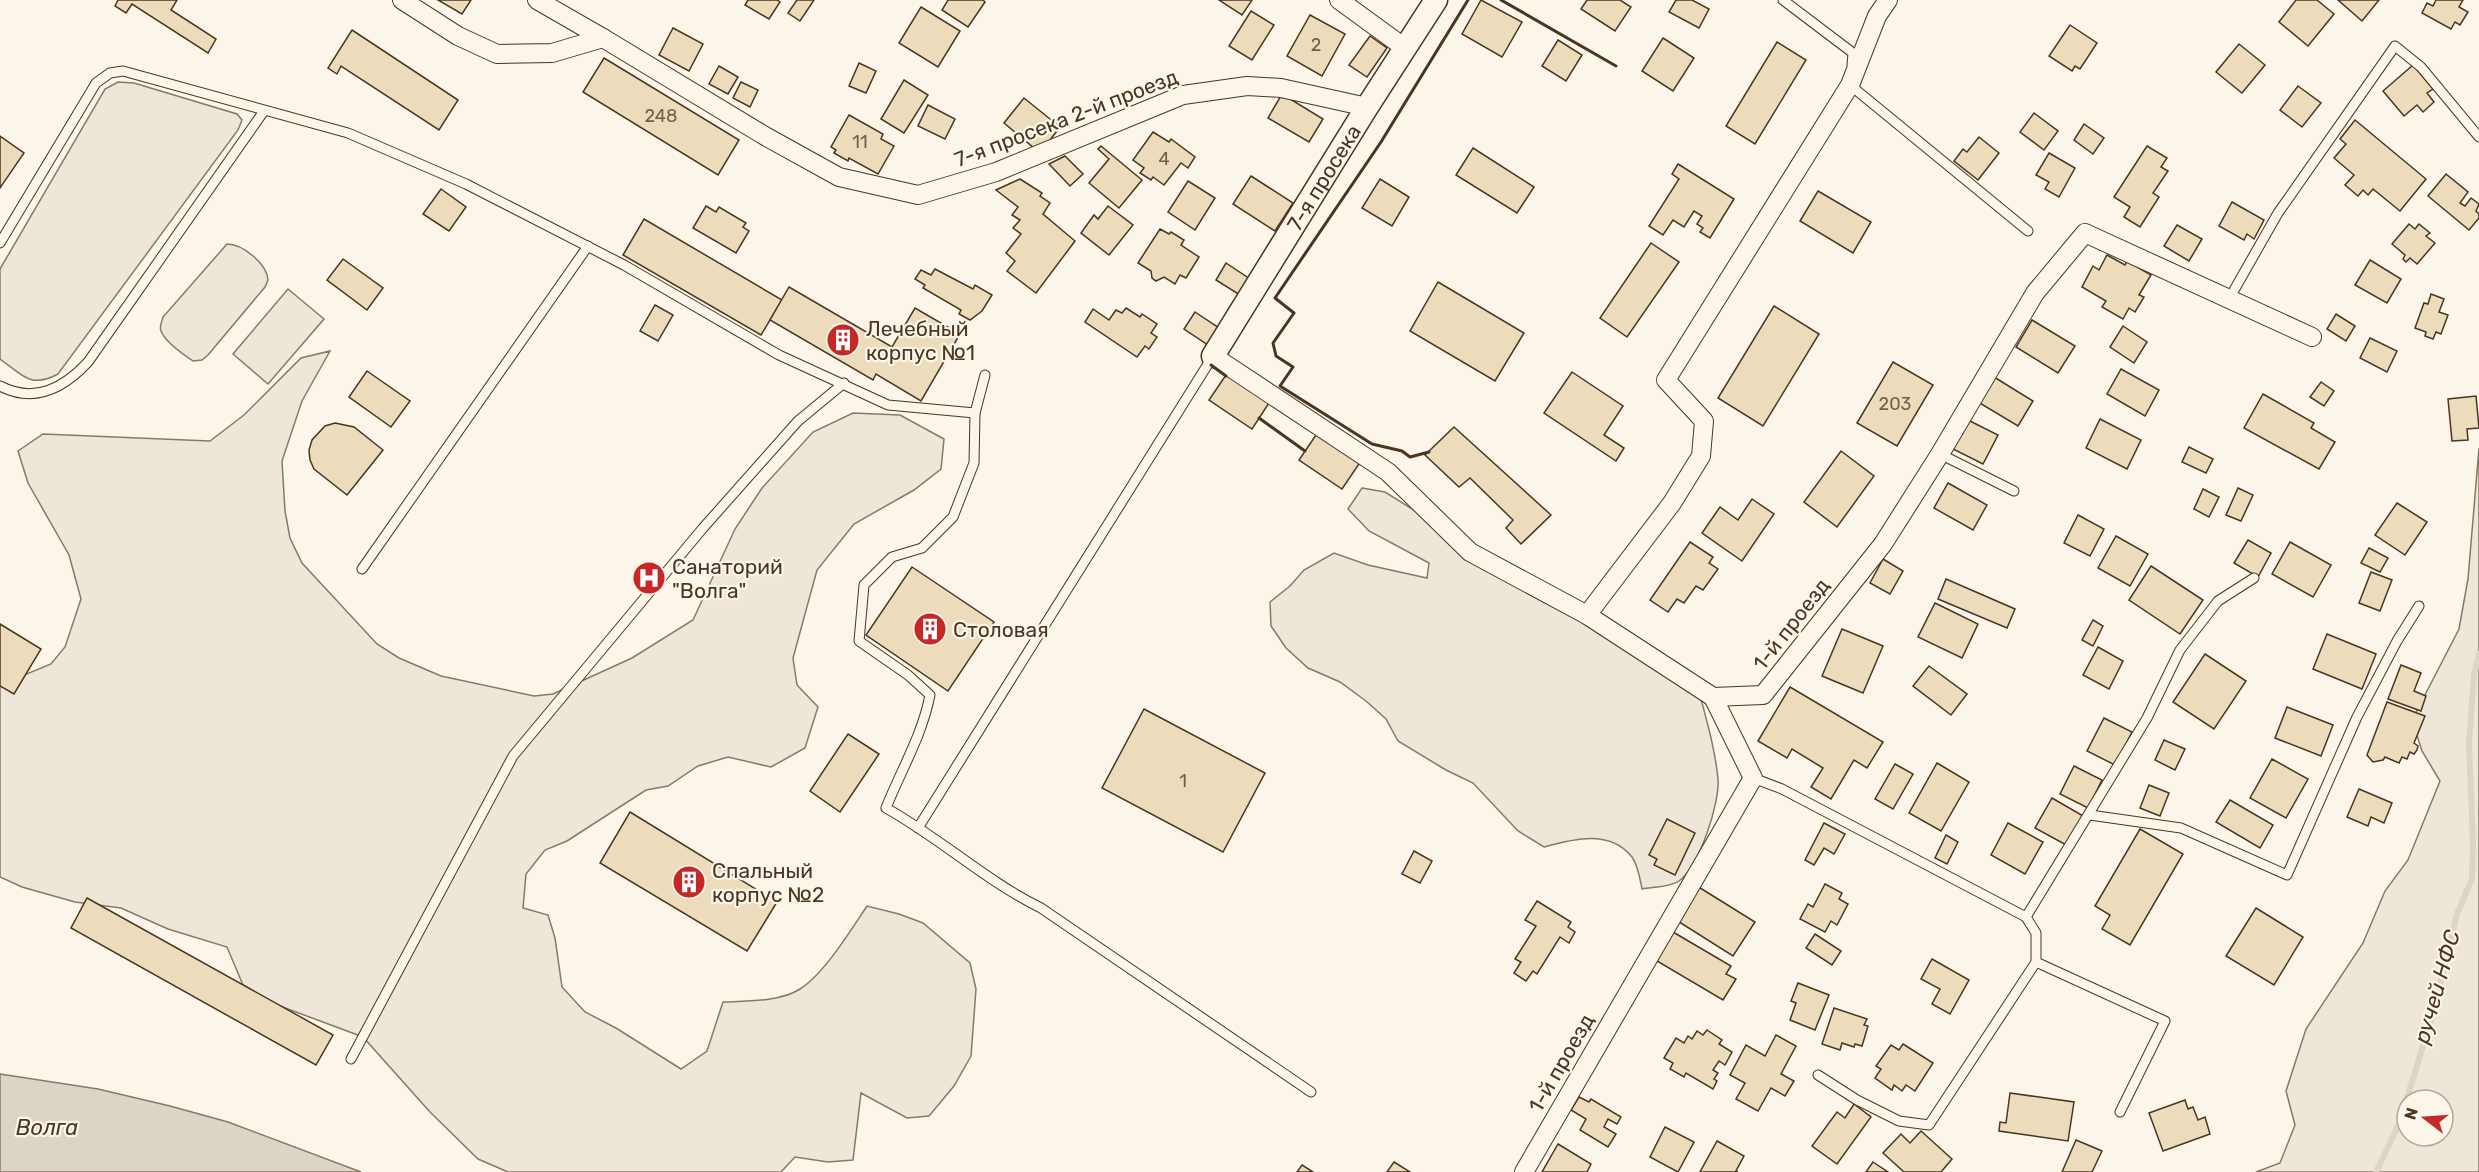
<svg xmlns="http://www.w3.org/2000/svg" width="2479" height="1172" font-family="Rubik,sans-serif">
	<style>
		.green { fill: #ede6d9; stroke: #887966; stroke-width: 1.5; fill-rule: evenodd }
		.water { fill: #dcd4c6; stroke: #887966; stroke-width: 1.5 }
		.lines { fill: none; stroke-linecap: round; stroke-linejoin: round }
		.stream { stroke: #dcd4c6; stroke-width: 6 }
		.building { fill: #ecdcbc; stroke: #4a3520; stroke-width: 1.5 }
		.service-casing { stroke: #4a3520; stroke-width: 11 }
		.minor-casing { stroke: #4a3520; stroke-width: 20 }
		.tertiary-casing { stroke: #4a3520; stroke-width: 25 }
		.service { stroke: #fbf6e9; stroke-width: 9 }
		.minor { stroke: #fbf6e9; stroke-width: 18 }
		.tertiary { stroke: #fbf6e9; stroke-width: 22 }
		.wall { stroke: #4a3520; stroke-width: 3 }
		.labels { text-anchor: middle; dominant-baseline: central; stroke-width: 4.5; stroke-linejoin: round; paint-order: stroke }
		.number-label { font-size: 18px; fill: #725f47 }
		.street-label { font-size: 21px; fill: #4a3520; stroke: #fbf6e9 }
		.poi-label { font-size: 21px; fill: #4a3520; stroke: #fbf6e9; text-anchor: start }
		.water-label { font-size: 22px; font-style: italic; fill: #4a3520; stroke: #fbf6e9 }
	</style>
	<rect width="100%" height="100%" fill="#fbf6e9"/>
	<g class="green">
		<path d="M118,82L134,83L237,114L242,120L238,130L58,374C30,389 23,375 0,359V269L105,89Z"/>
		<path d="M227,244C243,244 267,264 268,280L265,287L208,355L202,360L193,361C184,355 165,342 161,331C159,327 162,321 163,317Z"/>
		<polygon points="288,289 324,319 268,384 233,354"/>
		<path d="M330,351L302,401L282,461L285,511L290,538L302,563L377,644L399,658L441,676L534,696L553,694L632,658L693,620L735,529L762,488L813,432L853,413L900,415L944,439L941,469L914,490L854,524L817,570L793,658L797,685L818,707L805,748L771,767L728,757L698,766L668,786L646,790L567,841L545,850L526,874L523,908L548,915L555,938L562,987L585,1012L616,1028L681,1069L707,1051L723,1002C746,1001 780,1002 800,989C824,974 851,930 867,906L899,914L923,923L970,963L976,989L971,1056L954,1086L929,1116L907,1118L861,1093L853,1160L828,1162L795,1157L781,1172H508L478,1159L430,1112L363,1037L272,1003L243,985L227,947L168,929L121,908L75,902L22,887L0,877V685L51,664L65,647L81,599L69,555L28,483L18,451L43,434L210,441L244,415L301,358Z"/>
		<path d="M2479,448V1172H2256L2280,1163L2295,1125L2286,1091L2306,1029L2363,943L2385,891L2408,860L2440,781L2422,751L2412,720L2459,629L2468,579ZM2407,1100H2443V1136H2407Z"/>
		<path d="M1362,488L1385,492L1698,688C1706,718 1715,748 1718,779C1720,803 1699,867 1679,881C1671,887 1653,887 1642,889C1640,879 1638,865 1632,857C1610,829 1573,839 1544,847L1518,831L1473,783L1446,770L1398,741L1386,719L1366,701L1340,682L1308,668L1286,648L1271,626L1270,602L1290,586L1304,570L1334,553L1368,565L1427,578L1429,563L1369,531L1348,509Z"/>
	</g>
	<polygon class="water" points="0,1074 98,1089 170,1106 228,1122 361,1172 0,1172"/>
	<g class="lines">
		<polyline class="stream" points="2376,1172 2399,1124 2432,1017 2457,914 2472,879 2473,843 2469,743 2474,675 2479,654"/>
	</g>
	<g class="building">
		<polygon points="118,0 177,0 171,10 216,39 208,53 132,4 126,13 115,6"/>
		<polygon points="438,0 471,0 462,14"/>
		<polygon points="748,0 777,0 780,2 769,19 745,5"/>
		<polygon points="797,0 814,0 800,21 788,13"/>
		<polygon points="948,0 983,0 985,2 968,27 942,10"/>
		<polygon points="1219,0 1252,0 1242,15"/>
		<polygon points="1481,0 1522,22 1502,57 1462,34"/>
		<polygon points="1587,0 1620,0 1631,7 1615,31 1581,9"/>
		<polygon points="1676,0 1692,0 1709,9 1699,28 1669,12"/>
		<polygon points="2296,0 2317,0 2334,14 2308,46 2279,22"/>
		<polygon points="2338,0 2379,0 2362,21"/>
		<polygon points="2436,0 2463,0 2459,7 2468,12 2460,25 2455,22 2451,29 2422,13 2427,3 2433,6"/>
		<polygon points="921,7 960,31 938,67 899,43"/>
		<polygon points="1251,11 1274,25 1252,60 1229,46"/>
		<polygon points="1310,15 1345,34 1322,76 1287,56"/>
		<polygon points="2070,25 2097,43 2080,69 2075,66 2072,71 2049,56"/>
		<polygon points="673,28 703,44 689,71 659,55"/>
		<polygon points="352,30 458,100 439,130 341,66 337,74 328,68"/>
		<polygon points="1370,36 1387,48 1367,77 1349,65"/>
		<polygon points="1663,38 1694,58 1673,91 1642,71"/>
		<polygon points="1558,40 1582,55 1566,81 1542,66"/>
		<polygon points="1777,42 1806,60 1755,144 1726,126"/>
		<polygon points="2239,44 2265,65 2242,93 2216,72"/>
		<polygon points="604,58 739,140 718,175 583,92"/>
		<polygon points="859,63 876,71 866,93 849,86"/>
		<polygon points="2413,65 2433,89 2427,93 2434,102 2423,112 2417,105 2404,116 2383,91"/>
		<polygon points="719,66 738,77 728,94 709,84"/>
		<polygon points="904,80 928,95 904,133 881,119"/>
		<polygon points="741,82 758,90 750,107 733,98"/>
		<polygon points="2298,86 2321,103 2302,127 2280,110"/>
		<polygon points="1282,94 1323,119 1309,142 1268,118"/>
		<polygon points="1024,98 1060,127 1040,153 1004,123"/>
		<polygon points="928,105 955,119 945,139 918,126"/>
		<polygon points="2034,113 2058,131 2044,150 2020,132"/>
		<polygon points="849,115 883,134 881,139 894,146 878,174 849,158 848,161 834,153 836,150 831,147"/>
		<polygon points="2355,120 2426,179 2400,211 2373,189 2368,195 2363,190 2358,196 2345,185 2354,175 2334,158 2346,144 2340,139"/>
		<polygon points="2084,124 2104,138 2093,154 2074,140"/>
		<polygon points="1153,132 1169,142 1171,139 1195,157 1188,168 1181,163 1164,185 1153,177 1151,180 1140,173 1144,168 1133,160"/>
		<polygon points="0,136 24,153 0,188"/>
		<polygon points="1979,137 1999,153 1978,180 1954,161 1963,149 1967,152"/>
		<polygon points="1101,146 1142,180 1119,208 1089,183 1109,159 1098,149"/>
		<polygon points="2147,146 2167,158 2161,167 2168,171 2153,193 2159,197 2140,227 2124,217 2130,207 2114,197"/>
		<polygon points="1473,148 1534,187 1517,213 1456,175"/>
		<polygon points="2049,153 2075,168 2059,197 2045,189 2049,182 2036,175"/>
		<polygon points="1065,156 1083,174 1070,186 1049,164"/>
		<polygon points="1678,164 1734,199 1710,238 1700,232 1703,228 1697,224 1702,216 1694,211 1684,227 1673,220 1663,235 1649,226 1679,179 1672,174"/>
		<polygon points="2446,174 2468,192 2460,203 2465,206 2471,198 2479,204 2476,211 2479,214 2479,218 2469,230 2428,196"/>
		<polygon points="1251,176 1293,203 1275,231 1233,204"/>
		<polygon points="1020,179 1042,193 1040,196 1050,203 1043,214 1075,241 1036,293 1007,271 1015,261 1006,253 1021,234 1013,228 1020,220 1012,215 1018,207 996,190"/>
		<polygon points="1380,179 1409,197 1392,226 1362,208"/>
		<polygon points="1188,181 1215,198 1195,230 1168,212"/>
		<polygon points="441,189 466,207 449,231 423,214"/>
		<polygon points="1818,191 1871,222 1853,253 1800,221"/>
		<polygon points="2232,202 2264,220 2254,239 2247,234 2244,240 2219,226"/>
		<polygon points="706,206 716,212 719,207 746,223 743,227 749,231 736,253 693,228"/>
		<polygon points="1108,206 1133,225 1109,255 1081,233 1094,215 1098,219"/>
		<polygon points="644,219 782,300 761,335 623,255"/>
		<polygon points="2409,224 2415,229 2419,224 2430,233 2426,236 2435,243 2417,264 2410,258 2406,262 2403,259 2405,255 2392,244"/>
		<polygon points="2177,225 2202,239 2189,261 2164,246"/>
		<polygon points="1160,229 1169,234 1171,232 1184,240 1181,245 1199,257 1186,278 1180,275 1175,284 1164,277 1156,281 1152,278 1151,271 1138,263"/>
		<polygon points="1651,243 1679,262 1627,337 1600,318"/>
		<polygon points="2107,255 2125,265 2127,261 2151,275 2139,295 2144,297 2135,312 2129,308 2123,319 2102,307 2106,301 2082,287 2093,266 2099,270"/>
		<polygon points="343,259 383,288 367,310 327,280"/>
		<polygon points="2370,260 2401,279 2387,303 2355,285"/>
		<polygon points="1226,263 1253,281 1243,297 1216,280"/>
		<polygon points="935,269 973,289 975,285 992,295 982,311 970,320 959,314 961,310 923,288 925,285 915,279 921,270 931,275"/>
		<polygon points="1438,282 1524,333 1495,381 1410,331"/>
		<polygon points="789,287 892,347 915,308 960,334 921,401 876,374 873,380 770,320"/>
		<polygon points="2431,294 2444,299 2439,312 2448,315 2441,334 2436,332 2433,339 2425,336 2426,332 2415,328 2424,303 2428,304"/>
		<polygon points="655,305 673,315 658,341 640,331"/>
		<polygon points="1774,306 1819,334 1763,426 1718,398"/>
		<polygon points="1126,308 1140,317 1142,314 1157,324 1151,333 1157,337 1149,349 1145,346 1137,357 1085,322 1093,309 1109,320 1116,310 1122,313"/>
		<polygon points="1195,312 1222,330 1208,345 1184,329"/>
		<polygon points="2336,314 2355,326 2346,341 2327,329"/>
		<polygon points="2032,320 2075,346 2058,373 2016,347"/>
		<polygon points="2123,326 2147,342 2134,363 2110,347"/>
		<polygon points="2370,338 2397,351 2387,372 2360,358"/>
		<polygon points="1893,362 1933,385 1897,446 1857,423"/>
		<polygon points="2121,369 2159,390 2145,416 2107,394"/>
		<polygon points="367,371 410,401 391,427 349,397"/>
		<polygon points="1228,372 1271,400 1252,429 1209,400"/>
		<polygon points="1572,372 1623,406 1604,435 1624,448 1616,461 1544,413"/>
		<polygon points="1994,377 2033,401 2018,426 1978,402"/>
		<polygon points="2321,382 2334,391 2324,406 2310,397"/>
		<polygon points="2263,394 2314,423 2311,428 2335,442 2319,469 2244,428"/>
		<polygon points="2476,396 2479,428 2467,429 2468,440 2452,441 2448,399"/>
		<polygon points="2100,419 2141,440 2127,469 2086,448"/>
		<polygon points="1968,420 1998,435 1983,464 1953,449"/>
		<polygon points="335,423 354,427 383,450 347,495 314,469 310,460 309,450 312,440 325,426"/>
		<polygon points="1454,427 1551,515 1521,544 1506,528 1513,520 1470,478 1459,487 1425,455"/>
		<polygon points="1318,432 1361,461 1342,489 1299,460"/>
		<polygon points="2189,447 2213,459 2206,473 2182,462"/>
		<polygon points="1841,451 1874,476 1837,527 1804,502"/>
		<polygon points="1948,483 1987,505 1973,530 1934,508"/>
		<polygon points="2238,488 2253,495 2241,521 2226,515"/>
		<polygon points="2203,489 2219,497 2209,517 2194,509"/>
		<polygon points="1752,499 1774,514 1742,561 1702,533 1720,507 1738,520"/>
		<polygon points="2397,503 2427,522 2405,555 2375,535"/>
		<polygon points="2078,515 2104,529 2090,556 2064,543"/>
		<polygon points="2116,536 2148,554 2130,586 2098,568"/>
		<polygon points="2248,540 2271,553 2258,577 2234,563"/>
		<polygon points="1690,542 1713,557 1709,563 1718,569 1703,590 1696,586 1684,603 1677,599 1668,612 1650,600"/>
		<polygon points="2290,542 2331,565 2313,597 2272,574"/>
		<polygon points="2369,548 2388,558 2380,572 2361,563"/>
		<polygon points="1883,559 1903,571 1890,594 1870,583"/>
		<polygon points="2151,566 2203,600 2180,634 2129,600"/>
		<polygon points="912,567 994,622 948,691 866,635"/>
		<polygon points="2371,572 2392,580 2380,611 2359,603"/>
		<polygon points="1946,579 2015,609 2007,628 1938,599"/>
		<polygon points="1935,603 1978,624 1962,658 1918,637"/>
		<polygon points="2093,620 2103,626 2093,646 2082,640"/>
		<polygon points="0,624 41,649 14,694 0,686"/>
		<polygon points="1842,629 1883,646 1863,693 1822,676"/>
		<polygon points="2327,634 2376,654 2362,689 2313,669"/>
		<polygon points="2098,647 2123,661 2109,689 2083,675"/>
		<polygon points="2205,654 2246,681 2214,729 2173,702"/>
		<polygon points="2401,665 2421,673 2414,691 2426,696 2421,711 2388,699"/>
		<polygon points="1929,666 1967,694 1951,715 1913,686"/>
		<polygon points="1790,687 1883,742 1867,768 1854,760 1831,799 1811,787 1823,768 1792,749 1787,758 1758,741"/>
		<polygon points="2387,702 2425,716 2414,743 2418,746 2417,750 2414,754 2410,752 2407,759 2402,757 2399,763 2385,757 2383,760 2373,762 2367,755"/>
		<polygon points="2287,707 2333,725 2321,756 2275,738"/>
		<polygon points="1144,709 1265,773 1223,852 1102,788"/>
		<polygon points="2104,718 2132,732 2115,765 2087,751"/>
		<polygon points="848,734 879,754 840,812 810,791"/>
		<polygon points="2164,740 2185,749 2175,770 2155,760"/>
		<polygon points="2272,759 2308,779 2286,818 2250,798"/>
		<polygon points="1937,763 1969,782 1941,831 1909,813"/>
		<polygon points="1895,764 1913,774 1893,809 1875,799"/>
		<polygon points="2074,766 2102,780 2088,808 2060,794"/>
		<polygon points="2149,785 2169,793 2160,816 2140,808"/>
		<polygon points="2359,789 2392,803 2384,823 2371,817 2368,826 2347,817"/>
		<polygon points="2052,798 2085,817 2068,846 2035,828"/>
		<polygon points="2230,800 2273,825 2260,848 2216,822"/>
		<polygon points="630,812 777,902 747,951 600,863"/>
		<polygon points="1667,819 1695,833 1675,875 1654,865 1657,859 1649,855"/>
		<polygon points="1824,823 1845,834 1834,854 1824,848 1814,865 1805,860"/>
		<polygon points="2008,823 2043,842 2025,874 1991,855"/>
		<polygon points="2140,829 2183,854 2130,945 2102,929 2110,915 2095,906"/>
		<polygon points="1946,835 1958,842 1947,864 1935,858"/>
		<polygon points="1414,851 1432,861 1420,883 1402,874"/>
		<polygon points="1825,884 1842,893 1839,899 1848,904 1837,925 1831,921 1825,932 1800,919 1808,904 1813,907"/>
		<polygon points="1697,886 1755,922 1733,956 1676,920"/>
		<polygon points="87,898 333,1035 316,1065 71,928"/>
		<polygon points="1537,901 1571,922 1568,927 1575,932 1569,943 1560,937 1537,974 1533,971 1526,981 1514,973 1521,962 1515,959 1536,926 1525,920"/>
		<polygon points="2256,908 2303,937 2274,985 2226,956"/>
		<polygon points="1673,932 1731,966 1726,974 1736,979 1723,1000 1657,961"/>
		<polygon points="1815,934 1841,951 1832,965 1806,948"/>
		<polygon points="1932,959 1969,980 1950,1014 1932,1004 1940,989 1921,979"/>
		<polygon points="1798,983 1829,995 1815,1030 1790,1020 1796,1003 1791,1001"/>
		<polygon points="1834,1008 1867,1019 1864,1025 1868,1026 1862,1046 1855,1044 1854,1047 1842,1043 1840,1050 1822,1044"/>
		<polygon points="1707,1030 1722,1040 1719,1044 1732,1052 1725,1065 1719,1061 1713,1070 1718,1073 1714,1079 1717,1081 1713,1089 1686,1073 1684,1077 1670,1069 1673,1063 1664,1058 1676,1038 1684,1043 1688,1036 1692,1039 1697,1031 1703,1035"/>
		<polygon points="1776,1035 1796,1046 1781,1074 1794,1081 1785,1096 1771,1088 1758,1111 1736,1099 1745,1083 1730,1075 1746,1045 1765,1056"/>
		<polygon points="1903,1044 1933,1063 1915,1091 1906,1085 1902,1091 1894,1085 1892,1090 1875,1078 1881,1069 1876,1066 1891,1045 1899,1050"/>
		<polygon points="2010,1093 2074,1102 2068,1141 1999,1131 2000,1122 2006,1123"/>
		<polygon points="1579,1097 1589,1102 1591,1099 1621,1117 1617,1124 1608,1119 1604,1127 1616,1134 1608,1147 1580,1130 1586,1119 1571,1110"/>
		<polygon points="2185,1100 2188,1109 2193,1107 2198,1120 2205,1117 2210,1134 2163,1151 2149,1113"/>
		<polygon points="1854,1104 1871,1117 1837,1164 1812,1146 1837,1112 1845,1118"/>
		<polygon points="1665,1127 1694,1142 1678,1172 1650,1157"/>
		<polygon points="1921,1131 1952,1159 1941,1172 1904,1172 1883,1153 1901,1134 1910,1143"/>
		<polygon points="2076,1140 2102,1151 2092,1172 2062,1172"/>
		<polygon points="1717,1141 1744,1156 1736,1171 1738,1172 1700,1172"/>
		<polygon points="1558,1144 1591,1164 1587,1172 1542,1172"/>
		<polygon points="1394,1162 1410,1172 1387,1172"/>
		<polygon points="1873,1162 1888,1172 1866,1172"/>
		<polygon points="1302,1165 1313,1172 1297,1172"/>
	</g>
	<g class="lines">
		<defs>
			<g id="service">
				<polyline points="1783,0 1853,53 1852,65"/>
				<polyline points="1851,81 1850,85 2028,231"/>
				<polyline points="0,243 96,83 110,73 123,71 348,133 466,184 624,265 779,355 888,405 975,413"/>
				<polyline points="2229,299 2278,213 2395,46 2421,67 2479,137"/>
				<path d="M985,375L975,413L974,463L953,517L922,548L892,557L864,585L859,641L908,675L930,695C922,736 901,770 886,808C940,838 986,881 1041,908L1311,1092"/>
				<path d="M0,386C35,404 64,388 88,362L264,111"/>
				<polyline points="1940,454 2014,491"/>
				<polyline points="362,569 588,246"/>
				<polyline points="1753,778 1782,789 2026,917 2036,933 2036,962 2165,1021 2120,1112"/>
				<polyline points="2090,815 2181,828 2287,875 2357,717 2397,641 2419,606"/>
				<polyline points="918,828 1213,356"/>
				<polyline points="2026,917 2147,718 2180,650 2218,601 2254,578"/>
				<polyline points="351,1059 513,756 703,528 798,421 844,383"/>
				<polyline points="1818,1075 1857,1100 1899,1121 1929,1125 2036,962"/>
			</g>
			<g id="minor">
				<polyline points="402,0 458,36 497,54 552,53 603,38 765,136 839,177 918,195 996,172 1183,95 1247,86 1281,88 1367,107"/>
				<polyline points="537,0 603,38"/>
				<polyline points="1339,0 1405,48"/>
				<polyline points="1213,356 1388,472 1470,552 1587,615 1713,697"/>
				<polyline points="1587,615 1672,503 1701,456 1704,421 1666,380 1850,85 1877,16 1888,0"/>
				<polyline points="1524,1172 1753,778 1713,697 1763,695 1883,544 1940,454 2035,293 2085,233 2312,337"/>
			</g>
			<g id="tertiary">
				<path id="s1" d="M1213,356L1367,107L1436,0"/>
			</g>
		</defs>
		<use href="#service" class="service-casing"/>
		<use href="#minor" class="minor-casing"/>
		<use href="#tertiary" class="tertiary-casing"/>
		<use href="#service" class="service"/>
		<use href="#minor" class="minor"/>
		<use href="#tertiary" class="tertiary"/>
		<g class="wall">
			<polyline points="1501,0 1616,66"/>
			<polyline points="1211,365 1226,376"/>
			<polyline points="1259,418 1305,451"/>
			<polyline points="1429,452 1410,457 1402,451 1372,444 1280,386 1293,367 1276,356 1273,343 1294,313 1275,298 1381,142 1468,0"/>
		</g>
	</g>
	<defs>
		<symbol id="building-disc" viewBox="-11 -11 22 22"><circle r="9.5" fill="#c62828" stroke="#fbf6e9"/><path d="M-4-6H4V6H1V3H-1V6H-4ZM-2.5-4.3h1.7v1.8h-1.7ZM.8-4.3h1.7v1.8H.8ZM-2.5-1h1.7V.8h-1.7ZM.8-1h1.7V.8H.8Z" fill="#fff"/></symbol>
		<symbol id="hospital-disc" viewBox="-11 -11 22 22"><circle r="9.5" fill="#c62828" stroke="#fbf6e9"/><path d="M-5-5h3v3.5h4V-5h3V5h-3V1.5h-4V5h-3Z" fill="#fff"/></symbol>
	</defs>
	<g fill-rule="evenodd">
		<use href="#building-disc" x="824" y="321" width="38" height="38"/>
		<use href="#hospital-disc" x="630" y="559" width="38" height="38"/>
		<use href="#building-disc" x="911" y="610" width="38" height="38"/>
		<use href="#building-disc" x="670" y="863" width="38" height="38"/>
	</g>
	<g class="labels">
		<g class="number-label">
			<text x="1316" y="45">2</text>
			<text x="661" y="116">248</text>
			<text x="860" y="142">11</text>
			<text x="1164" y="159">4</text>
			<text x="1895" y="404">203</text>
			<text x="1183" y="781">1</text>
		</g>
		<g class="street-label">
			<text transform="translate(1066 118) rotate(-21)">7-я просека 2-й проезд</text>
			<text stroke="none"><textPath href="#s1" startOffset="210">7-я просека</textPath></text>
			<text transform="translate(1791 624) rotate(-52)">1-й проезд</text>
			<text transform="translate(1561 1063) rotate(-60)">1-й проезд</text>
		</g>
		<g class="poi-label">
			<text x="866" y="328">Лечебный<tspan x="866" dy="24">корпус №1</tspan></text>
			<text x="672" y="566">Санаторий<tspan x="672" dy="24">"Волга"</tspan></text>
			<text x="953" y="629">Столовая</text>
			<text x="712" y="870">Спальный<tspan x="712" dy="24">корпус №2</tspan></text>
		</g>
		<g class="water-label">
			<text transform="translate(2437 987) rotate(-74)">ручей НФС</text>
			<text x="47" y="1127">Волга</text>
		</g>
	</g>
	<g transform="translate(2425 1118) rotate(287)"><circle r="28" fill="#fbf6e9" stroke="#b4a999" stroke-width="1.5"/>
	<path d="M0-4.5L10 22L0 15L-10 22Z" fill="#c62828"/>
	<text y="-9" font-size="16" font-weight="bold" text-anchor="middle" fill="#4a3520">N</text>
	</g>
</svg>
